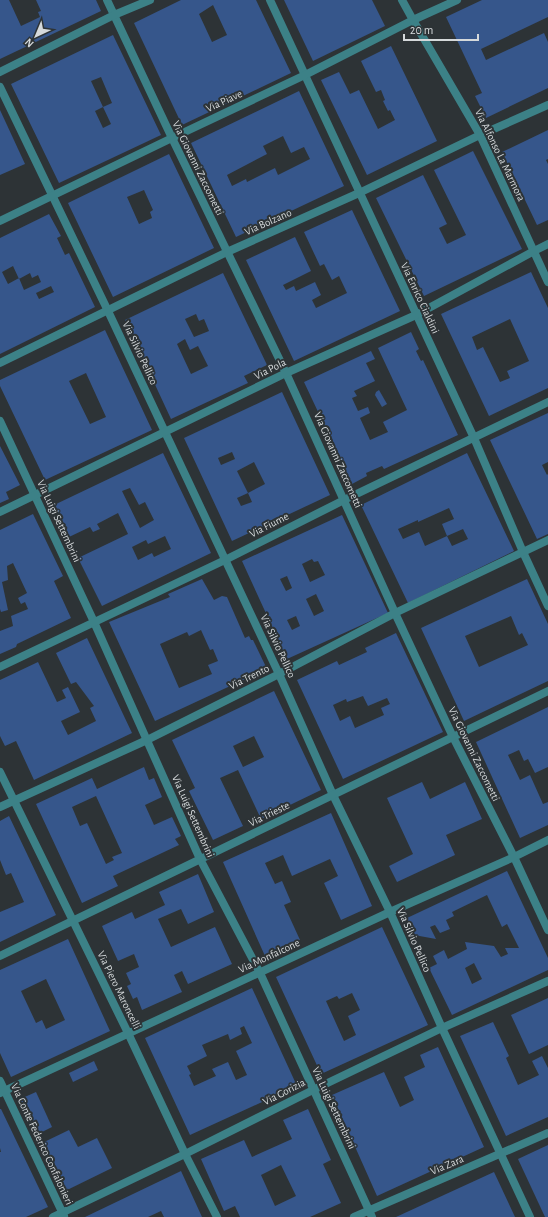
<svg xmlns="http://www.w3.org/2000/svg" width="548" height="1217" font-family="'Alegreya Sans',sans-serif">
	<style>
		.building { fill: #36568b; fill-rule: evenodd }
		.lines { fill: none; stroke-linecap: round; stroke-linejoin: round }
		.minor { stroke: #3c8187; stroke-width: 8 }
		.labels { text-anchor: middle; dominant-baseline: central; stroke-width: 4; stroke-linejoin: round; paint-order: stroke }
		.street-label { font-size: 11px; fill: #d5d9db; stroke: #2d3336 }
	</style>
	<rect width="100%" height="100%" fill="#2d3336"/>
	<g class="building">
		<polygon points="0,0 9,0 21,26 40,17 38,12 41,11 36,0 96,0 101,11 0,59"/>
		<path d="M181,0H256L291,73L182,125L134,23ZM213,5L227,35L212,42L199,14Z"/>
		<polygon points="284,0 372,0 385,26 313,61"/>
		<polygon points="482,0 548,0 548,17 481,49 486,60 544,33 548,42 548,88 486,118 475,96 482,93 446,17"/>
		<path d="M113,35L161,135L59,183L11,84ZM101,77L112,103L103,107L111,124L103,128L95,111L103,107L91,81Z"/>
		<polygon points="391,46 437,141 367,175 321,80 339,72 350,94 359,90 378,129 395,120 390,110 388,111 383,101 385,100 381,90 376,92 361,61"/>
		<path d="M299,91L344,186L236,237L191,143ZM283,136L291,153L304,147L310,159L278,175L275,168L247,182L246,179L232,186L227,175L267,154L263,146Z"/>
		<polygon points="0,110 25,164 0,175"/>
		<polygon points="548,130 548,159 546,160 548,164 548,220 537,225 502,152"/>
		<polygon points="473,151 522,249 424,296 376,198 423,175 447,224 439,228 447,244 466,235 434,170"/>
		<path d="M169,154L214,248L113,297L68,203ZM144,190L153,210L150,212L152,218L139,224L127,197Z"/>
		<polygon points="352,210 400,311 294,361 246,260 295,237 311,271 283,285 286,290 294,286 296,291 315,282 321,295 312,300 316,308 347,293 339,276 332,280 324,264 320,266 304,232"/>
		<path d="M49,214L61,236L57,238L65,255L69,253L95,307L0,354V238ZM13,266L19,279L30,273L32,278L38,275L41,282L24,290L19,278L8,284L2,272ZM51,286L54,292L39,299L36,293Z"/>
		<path d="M531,272L548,308V388L489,416L441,314ZM510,319L529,361L507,371L510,378L500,382L483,347L477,350L472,337Z"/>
		<path d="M223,273L267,365L244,376L248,383L171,419L125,320ZM196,314L199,321L204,319L209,331L194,337L185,319ZM185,339L190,350L198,346L208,366L191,374L177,344Z"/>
		<path d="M105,330L152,430L45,480L0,386V380ZM86,373L106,417L90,424L69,381Z"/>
		<polygon points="411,332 419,349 416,351 421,361 423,360 458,435 384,469 382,466 366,473 367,476 352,484 304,382 371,351 375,359 366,363 375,381 354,391 357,396 352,398 358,411 368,407 370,413 360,418 370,440 388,432 383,422 407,410 378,348"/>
		<polygon points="379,390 387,404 382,407 375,395 376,392"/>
		<path d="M282,392L330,495L232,541L184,438ZM232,452L235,459L221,465L218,458ZM254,462L265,484L248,493L237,471ZM248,493L252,502L241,506L237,498Z"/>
		<polygon points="548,413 548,462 542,465 547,475 548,474 548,534 537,539 490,440"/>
		<polygon points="0,446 20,485 6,492 9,499 0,503"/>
		<path d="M163,453L211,553L102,606L78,558L128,534L118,513L97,524L100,529L93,532L90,527L69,537L54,505ZM130,488L139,505L145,502L154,520L140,528L122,491ZM165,536L171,549L154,557L152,553L138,560L132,547L146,540L148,544Z"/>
		<path d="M467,453L514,551L408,603L361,505ZM449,508L454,519L442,524L447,536L425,546L419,532L403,539L398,529L418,520V522ZM463,529L468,539L452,546L447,536Z"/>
		<polygon points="33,514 63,576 54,581 71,618 17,644 16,647 0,654 0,631 13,626 11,616 28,609 25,602 21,604 18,598 27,593 13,563 7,566 8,580 2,582 8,610 1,612 0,609 0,530"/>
		<path d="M342,515L388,613L287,659L242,561ZM312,559L314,562L318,561L325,575L310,582L302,564ZM287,576L292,588L286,591L280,579ZM316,594L324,611L314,616L306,599ZM296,616L300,626L292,630L287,620Z"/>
		<path d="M202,579L214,600L222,596L227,597L245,638L249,636L251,640H253L267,669L155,721L109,622L170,597L168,594ZM201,630L210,650L213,649L218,661L208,665L212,674L179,688L160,644L187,632L189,636Z"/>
		<path d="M527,579L548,624V681L464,721L421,628ZM511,616L519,635L522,633L528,645L479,667L465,636Z"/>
		<path d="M396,633L443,732L343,779L297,680L337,661L339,665L367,652L365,648ZM363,696L368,706L387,698L390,704L381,708L384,715L355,728L350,716L340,721L333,705L346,699L347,702Z"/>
		<polygon points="87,638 132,733 34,780 16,741 5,746 0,736 0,680 38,662 57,702 66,698 62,690 68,687 80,712 61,721 68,735 96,721 90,708 94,706 76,682 71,684 56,653"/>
		<path d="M274,691L321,790L261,819L238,770L220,778L243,826L213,840L189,791L195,788L172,740ZM254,736L264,757L243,767L233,746Z"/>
		<polygon points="548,707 548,767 535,773 528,759 524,761 519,750 508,755 520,780 530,775 543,804 548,802 548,825 520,838 476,742"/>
		<path d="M144,767L149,780L154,778L162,797L145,805L154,825L172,817L181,836L175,839L179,845L113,876L118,886L82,903L36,804L92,778L97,789ZM96,796L122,853L112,857L114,860L106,864L87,823L80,826L72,807Z"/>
		<polygon points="422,782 430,799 465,782 482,819 446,835 455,855 397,882 389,866 413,854 387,798"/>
		<polygon points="331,813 372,906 341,920 324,883 338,876 330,859 292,876 283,855 265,863 275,884 282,881 291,902 284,905 300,940 265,956 223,862"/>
		<polygon points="9,816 56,915 0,942 0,912 24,902 11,873 6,875 0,860 0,821"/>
		<path d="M507,871L548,958V970L452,1015L429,968L437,964L433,956L444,950L448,959L467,949L465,942L494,946L501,957L508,954L505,948H519L507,924L502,927L487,895L452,912L454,916L446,920L450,929L440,933L435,925L430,927L436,939L414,935L407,918ZM474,963L482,979L472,984L465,968Z"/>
		<polygon points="198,874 214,912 188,924 181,909 158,919 171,947 215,927 232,964 188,984 182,971 174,975 182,992 142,1010 137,997 133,999 127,986 131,984 126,973 139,967 134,954 118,961 102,926 132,912 135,919 165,905 159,892"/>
		<path d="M382,927L428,1025L321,1074L276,977ZM352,993L360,1010L348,1016L356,1035L344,1041L326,1001L337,996L339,999Z"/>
		<path d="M68,939L110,1031L11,1077L0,1053V970ZM46,979L65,1020L46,1029L42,1020L36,1023L21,991Z"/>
		<path d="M252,988L297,1086L190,1135L145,1038ZM244,1026L252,1043L236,1051L247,1075L236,1080L228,1062L212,1069L216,1076L194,1086L189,1075L191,1074L187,1066L207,1056L202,1045L228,1034L230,1040L242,1034L240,1028Z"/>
		<polygon points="548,998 548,1045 529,1054 511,1015"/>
		<polygon points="493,1022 509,1056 506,1058 518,1085 539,1075 532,1061 542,1056 548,1068 548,1117 506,1136 460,1036"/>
		<polygon points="438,1047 484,1147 377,1196 332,1095 384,1072 400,1107 414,1100 404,1077 425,1067 420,1055"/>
		<polygon points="94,1061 98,1070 73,1082 69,1073"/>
		<polygon points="36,1092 52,1127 34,1136 18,1100"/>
		<polygon points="0,1109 1,1109 48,1207 26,1217 0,1217 0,1152 1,1152 0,1148"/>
		<path d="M308,1109L331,1160L323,1164L341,1203L310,1217H240L235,1206L224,1211L201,1159L244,1140L252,1157L292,1139L283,1120ZM281,1165L296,1196L275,1206L261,1175Z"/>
		<polygon points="69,1130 78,1147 97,1138 112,1168 63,1192 40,1144"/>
		<polygon points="548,1145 548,1217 545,1217 518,1159"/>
		<polygon points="181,1171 202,1217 164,1217 161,1211 148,1217 85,1217"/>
		<polygon points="494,1172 515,1217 396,1217"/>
	</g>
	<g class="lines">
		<g class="minor">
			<polyline points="107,0 172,138 286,373 395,613 453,737 514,857 548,930"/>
			<polyline points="270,0 474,438 523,552 548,606"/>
			<polyline points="402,0 413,20 480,135 548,282"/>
			<polyline points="0,72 114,15 150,0"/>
			<polyline points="0,87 108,311 279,674 333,795 390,912 442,1028 530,1217"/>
			<polyline points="0,221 172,138 305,75 413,20 457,0"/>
			<polyline points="0,363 227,252 359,193 480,135 548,105"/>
			<polyline points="0,421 94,622 200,859 260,973 372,1217"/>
			<polyline points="0,512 286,373 416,315 534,251 548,244"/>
			<polyline points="0,667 225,560 344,500 548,402"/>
			<polyline points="0,772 128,1033 185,1154 217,1217"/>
			<polyline points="0,807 147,740 279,674 395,613 548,540"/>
			<polyline points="0,956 548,691"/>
			<polyline points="0,1081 64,1216"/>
			<polyline points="0,1093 390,912 514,857 548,840"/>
			<polyline points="53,1217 185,1154 313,1090 442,1028 548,981"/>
			<polyline points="354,1217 548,1133"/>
		</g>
	</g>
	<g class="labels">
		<g class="street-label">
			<text transform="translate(224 101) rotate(-25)">Via Piave</text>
			<text transform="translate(500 155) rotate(64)">Via Alfonso La Marmora</text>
			<text transform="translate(198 168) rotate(64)">Via Giovanni Zaccometti</text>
			<text transform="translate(268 222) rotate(-24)">Via Bolzano</text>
			<text transform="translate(420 298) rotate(65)">Via Enrico Cialdini</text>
			<text transform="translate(140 353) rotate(65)">Via Silvio Pellico</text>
			<text transform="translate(270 369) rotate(-26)">Via Pola</text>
			<text transform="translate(338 460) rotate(66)">Via Giovanni Zaccometti</text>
			<text transform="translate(59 521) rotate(65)">Via Luigi Settembrini</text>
			<text transform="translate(269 525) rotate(-27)">Via Fiume</text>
			<text transform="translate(278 646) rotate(65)">Via Silvio Pellico</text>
			<text transform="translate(249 677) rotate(-26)">Via Trento</text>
			<text transform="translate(474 754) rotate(64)">Via Giovanni Zaccometti</text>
			<text transform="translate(269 814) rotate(-26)">Via Trieste</text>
			<text transform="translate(193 816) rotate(66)">Via Luigi Settembrini</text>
			<text transform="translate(414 940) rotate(66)">Via Silvio Pellico</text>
			<text transform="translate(269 956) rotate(-25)">Via Monfalcone</text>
			<text transform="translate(119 990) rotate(64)">Via Piero Maroncelli</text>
			<text transform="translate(284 1092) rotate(-27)">Via Gorizia</text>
			<text transform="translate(334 1108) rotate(65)">Via Luigi Settembrini</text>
			<text transform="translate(42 1144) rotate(65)">Via Conte Federico Confalonieri</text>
			<text transform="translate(447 1165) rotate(-23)">Via Zara</text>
		</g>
	</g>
	<g transform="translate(36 36) rotate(224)" stroke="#2d3336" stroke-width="3" paint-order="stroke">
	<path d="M0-3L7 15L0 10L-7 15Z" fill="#d5d9db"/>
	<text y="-6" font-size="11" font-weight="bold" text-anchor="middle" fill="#d5d9db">N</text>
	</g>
	<path d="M404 34v6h74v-6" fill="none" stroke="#d5d9db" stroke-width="2"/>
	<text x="410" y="34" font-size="12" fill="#d5d9db" stroke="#2d3336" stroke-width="3" paint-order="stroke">20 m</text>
</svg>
